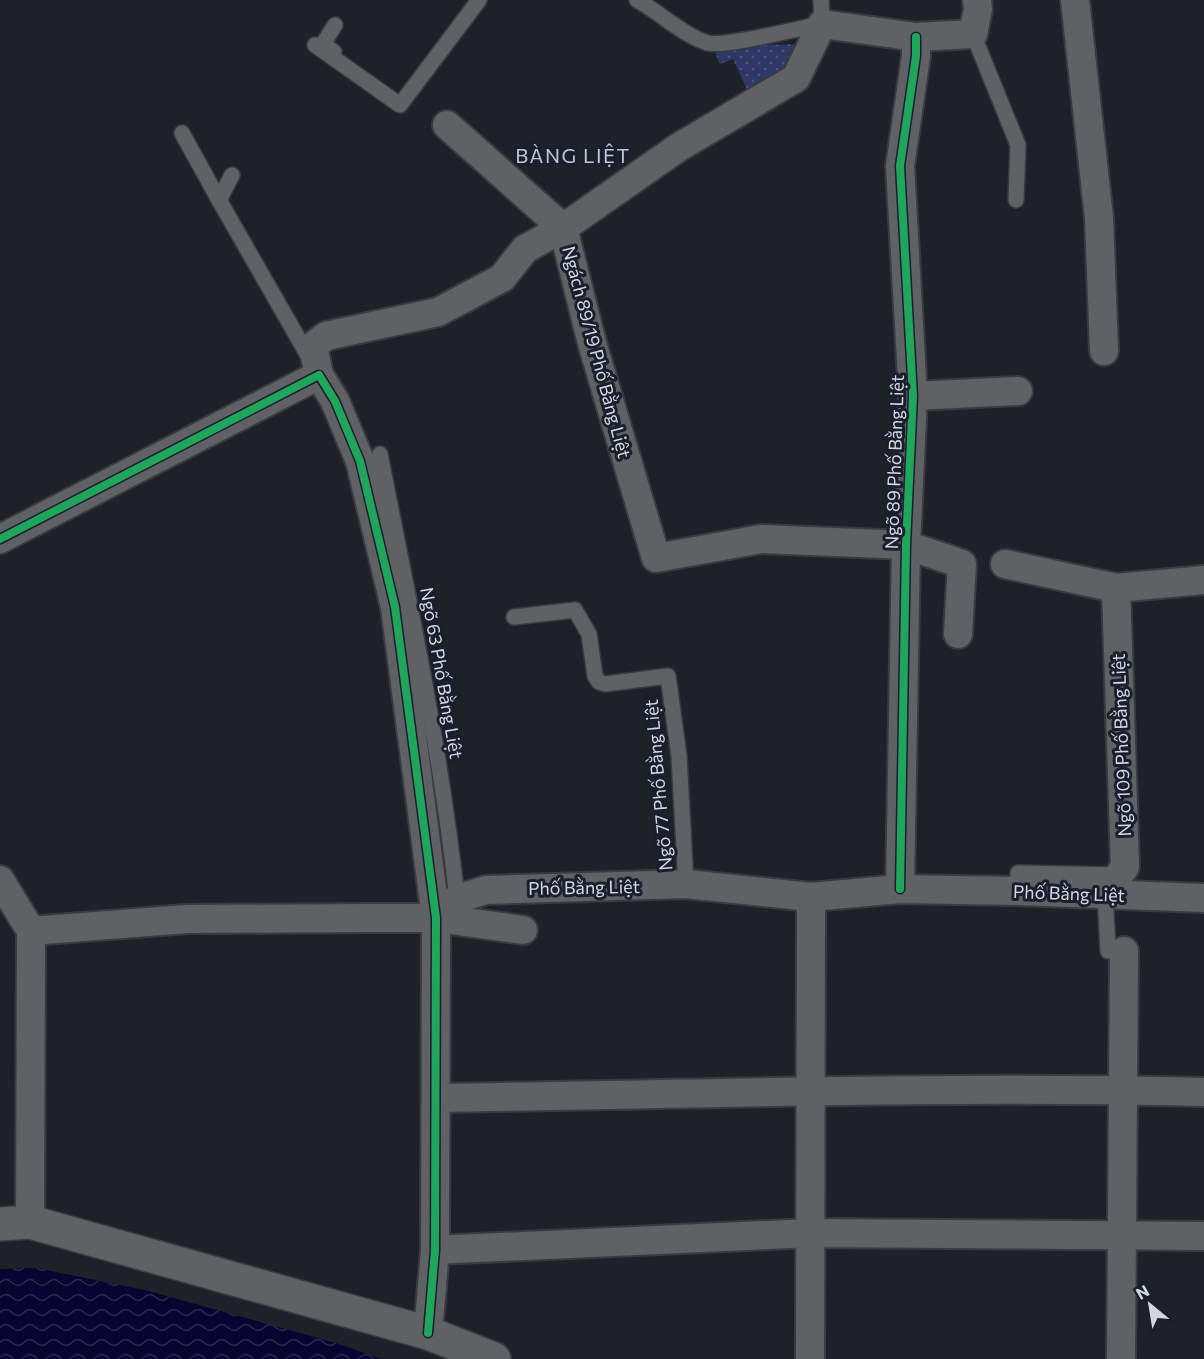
<svg xmlns="http://www.w3.org/2000/svg" width="1204" height="1359" font-family="Commissioner,sans-serif">
	<style>
		.park { fill: url(#park-dots) }
		.water { fill: url(#water-waves) }
		.lines { fill: none; stroke-linecap: round; stroke-linejoin: round }
		.service-casing { stroke: #393b42; stroke-width: 18 }
		.minor-casing { stroke: #393b42; stroke-width: 32 }
		.tertiary-casing { stroke: #393b42; stroke-width: 36 }
		.service { stroke: #606164; stroke-width: 15 }
		.minor { stroke: #606164; stroke-width: 28 }
		.tertiary { stroke: #606164; stroke-width: 33 }
		.cycleway-casing { stroke: #1b1f2d; stroke-width: 11 }
		.cycleway { stroke: #20a55d; stroke-width: 8 }
		.labels { text-anchor: middle; dominant-baseline: central; stroke-width: 6; stroke-linejoin: round; paint-order: stroke }
		.street-label { font-size: 18px; fill: #d4d7e1; stroke: #1b1f2d }
		.neighbourhood-label { font-size: 20px; letter-spacing: 1.5px; fill: #c0c6da; stroke: #1b1f2d }
	</style>
	<defs>
		<pattern id="park-dots" width="8" height="8" patternUnits="userSpaceOnUse" patternTransform="scale(1.5)"><rect width="8" height="8" fill="#2f3766"/><path d="M2 2h.1M6 6h.1" fill="none" stroke="#4c537c" stroke-width="1.8" stroke-linecap="round"/></pattern>
		<pattern id="water-waves" width="16" height="10" patternUnits="userSpaceOnUse" patternTransform="scale(1.5)"><rect width="16" height="10" fill="#070432"/><path d="M0 5q4-4 8 0t8 0" fill="none" stroke="#2a284f"/></pattern>
	</defs>
	<rect width="100%" height="100%" fill="#1f2129"/>
	<polygon class="park" points="805,44 809,50 750,96 733,59 720,64 712,46"/>
	<polygon class="water" points="36,1268 145,1290 336,1343 381,1359 0,1359 0,1269"/>
	<g class="lines">
		<defs>
			<g id="service">
				<path d="M637,0C659,12 686,37 708,43C727,47 799,28 822,24L821,0"/>
				<polyline points="973,34 1018,145 1016,200"/>
				<polyline points="315,45 400,105 479,0"/>
				<polyline points="334,52 323,44 335,25"/>
				<polyline points="182,133 219,200 310,359"/>
				<polyline points="219,200 232,175"/>
				<path d="M380,454C409,602 441,750 457,899"/>
				<polyline points="514,617 575,610 589,634 595,676 599,682 605,684 668,676 679,756 686,884"/>
				<polyline points="1018,891 1018,873 1120,875"/>
				<polyline points="1105,894 1108,951 1124,951"/>
			</g>
			<g id="minor">
				<polyline points="1075,0 1099,218 1104,351"/>
				<polyline points="447,125 563,228"/>
				<polyline points="563,228 592,343 656,558 761,539 906,545 962,564 958,634"/>
				<polyline points="319,375 313,346 326,336 438,312 502,278 525,249 563,228 679,147 796,78 822,24 916,37 973,34 978,9 977,0"/>
				<polyline points="913,396 1018,391"/>
				<polyline points="0,539 319,375 335,401 360,461 395,607 436,918 435,1250 428,1333"/>
				<polyline points="1005,564 1116,588 1204,580"/>
				<polyline points="0,880 31,931 187,919 367,918 436,918 523,930"/>
				<polyline points="900,889 906,545 913,396 900,166 916,56 916,37"/>
				<polyline points="1105,894 1125,867 1116,588"/>
				<polyline points="436,918 457,899 486,890 686,884 811,897 900,889 1018,891 1204,898"/>
				<path d="M437,1098C692,1094 948,1086 1204,1092"/>
				<polyline points="30,1222 31,931"/>
				<polyline points="435,1250 811,1233 1204,1236"/>
				<polyline points="810,1359 811,897"/>
				<polyline points="1121,1359 1124,951"/>
			</g>
			<polyline id="tertiary" points="0,1224 30,1222 428,1333 494,1359"/>
		</defs>
		<use href="#service" class="service-casing"/>
		<use href="#minor" class="minor-casing"/>
		<use href="#tertiary" class="tertiary-casing"/>
		<use href="#service" class="service"/>
		<use href="#minor" class="minor"/>
		<use href="#tertiary" class="tertiary"/>
		<defs>
			<g id="cycleway">
				<polyline points="0,539 319,375 335,401 360,461 395,607 436,918 435,1250 428,1333"/>
				<polyline points="900,889 906,545 913,396 900,166 916,56 916,37"/>
			</g>
		</defs>
		<use href="#cycleway" class="cycleway-casing"/>
		<use href="#cycleway" class="cycleway"/>
	</g>
	<g class="labels">
		<g class="street-label">
			<text transform="translate(597 352) rotate(75)">Ngách 89/19 Phố Bằng Liệt</text>
			<text transform="translate(894 462) rotate(-88)">Ngõ 89 Phố Bằng Liệt</text>
			<text transform="translate(442 673) rotate(80)">Ngõ 63 Phố Bằng Liệt</text>
			<text transform="translate(1121 745) rotate(-92)">Ngõ 109 Phố Bằng Liệt</text>
			<text transform="translate(658 785) rotate(-95)">Ngõ 77 Phố Bằng Liệt</text>
			<text transform="translate(584 887) rotate(-1)">Phố Bằng Liệt</text>
			<text transform="translate(1069 893) rotate(2)">Phố Bằng Liệt</text>
		</g>
		<g class="neighbourhood-label">
			<text x="573" y="155">BÀNG LIỆT</text>
		</g>
	</g>
	<g transform="translate(1150 1305) rotate(330)" stroke="#1b1f2d" stroke-width="4.5" paint-order="stroke">
	<path d="M0-4.5L10 22L0 15L-10 22Z" fill="#d4d7e1"/>
	<text y="-9" font-size="16" font-weight="bold" text-anchor="middle" fill="#d4d7e1">N</text>
	</g>
</svg>
